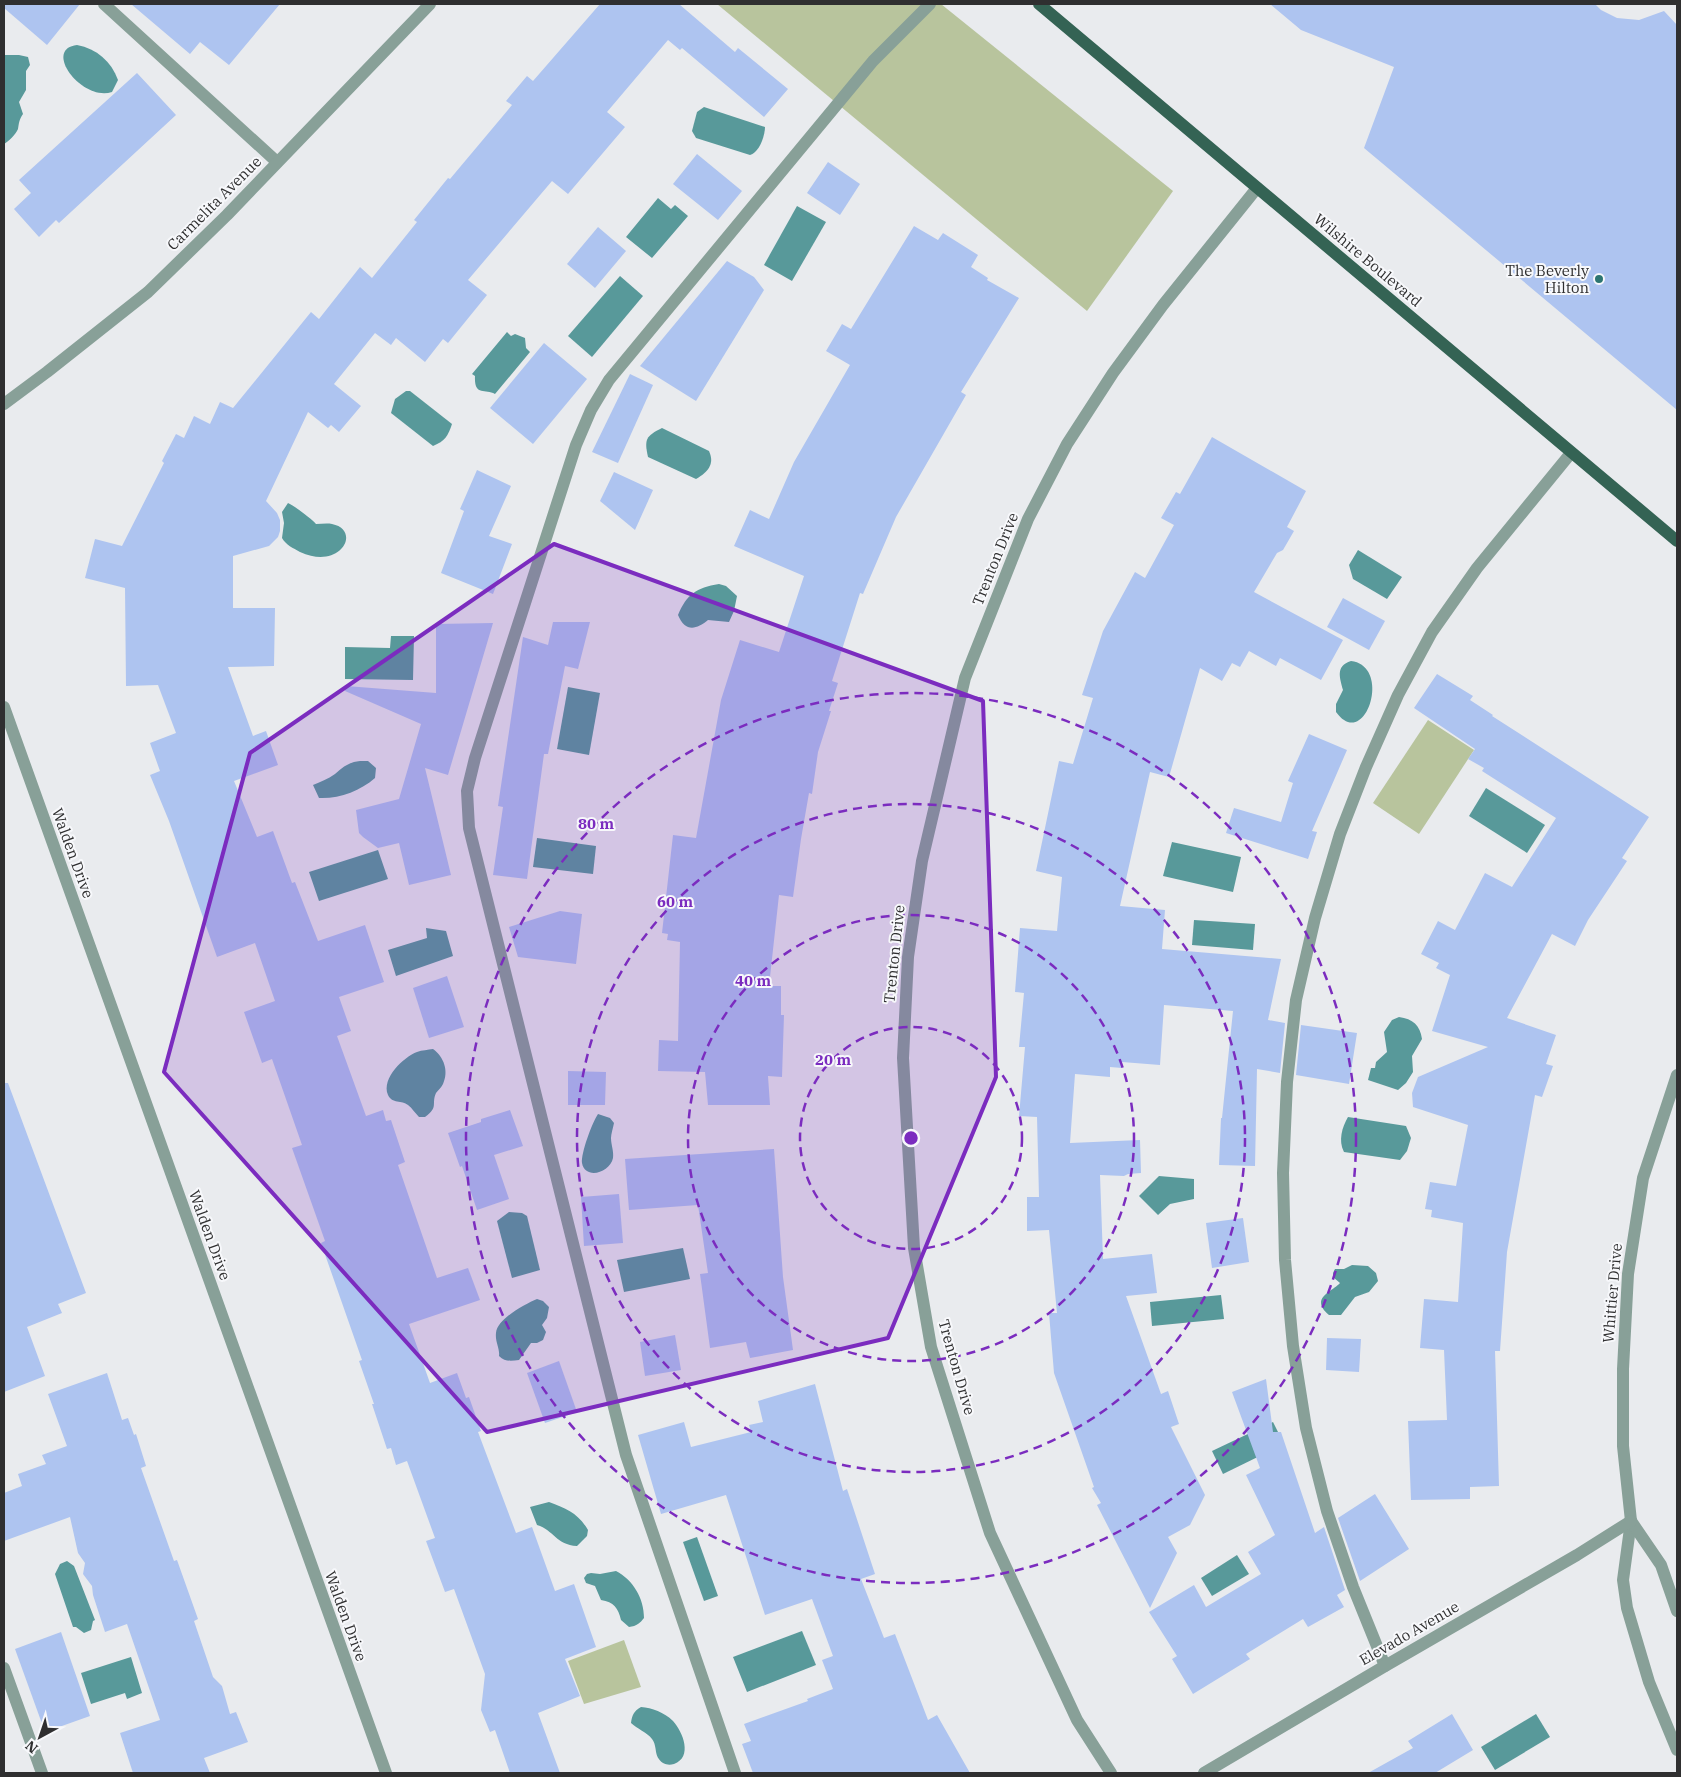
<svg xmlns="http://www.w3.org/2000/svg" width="1681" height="1777" font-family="'IBM Plex Serif',serif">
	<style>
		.green { fill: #b8c49d }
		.water { fill: #58999a }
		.building { fill: #aec4f0 }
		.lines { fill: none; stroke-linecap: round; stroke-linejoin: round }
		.service { stroke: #88a098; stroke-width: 12 }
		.minor { stroke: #88a098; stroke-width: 12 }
		.primary { stroke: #346354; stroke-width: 12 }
		.marked { fill: #7b2cbf; fill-opacity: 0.2; stroke: #7b2cbf; stroke-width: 4; stroke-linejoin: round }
		.ring { fill: none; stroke: #7b2cbf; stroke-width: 2.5; stroke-dasharray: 9 6 }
		.poi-dot { fill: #2c7571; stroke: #f7f8fb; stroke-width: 2 }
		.labels { text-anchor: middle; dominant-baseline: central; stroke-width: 4; stroke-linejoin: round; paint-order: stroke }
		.street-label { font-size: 15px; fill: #2f2f30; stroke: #f7f8fb }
		.poi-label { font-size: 15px; fill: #2f2f30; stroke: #f7f8fb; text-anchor: end }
		.centre { fill: #7b2cbf; stroke: #f7f8fb; stroke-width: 2.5 }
		.ring-label { font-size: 15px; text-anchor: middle; font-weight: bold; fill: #7b2cbf; stroke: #f7f8fb; stroke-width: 4; stroke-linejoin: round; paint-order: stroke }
	</style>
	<rect width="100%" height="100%" fill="#e9ebee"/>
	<g class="green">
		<polygon points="717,4 941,4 1173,191 1087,311"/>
		<polygon points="1428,720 1474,750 1419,834 1373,803"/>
		<polygon points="624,1640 641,1687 584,1704 568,1661"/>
	</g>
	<g class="water">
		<path d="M77,45C97,49 111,61 118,80L112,92C82,102 42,49 77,45Z"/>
		<path d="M4,55H19L28,57L30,65L26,71V90L19,102L23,114C19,120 19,123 18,129C16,134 8,142 4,144Z"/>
		<path d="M704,107L765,127C765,136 759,153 750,155L696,138L692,131L697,112Z"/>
		<polygon points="658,198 671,209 675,205 688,216 652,258 626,237"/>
		<polygon points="797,206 826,222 792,281 764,265"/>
		<polygon points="620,276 643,296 592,357 568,336"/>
		<path d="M507,332L511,336L515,334L525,338L526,348L530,352L495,394C485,388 474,397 475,376L472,374Z"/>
		<path d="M406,391H410L452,424C448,436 445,441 433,446L391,413L395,399Z"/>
		<path d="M662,428L709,451C715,464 708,472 696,479L648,457C644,439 646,436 662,428Z"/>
		<path d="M288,503C293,505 312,519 316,524C321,524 327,523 332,524C362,530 341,571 300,552C293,548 286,545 282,538L284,523L282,512Z"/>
		<polygon points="1358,550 1402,577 1387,599 1353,579 1349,565"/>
		<path d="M719,584L726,586L737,596L734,611L729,622L708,620C696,630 685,632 678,615C687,594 696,588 719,584Z"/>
		<polygon points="391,636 414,636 413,680 345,679 345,647 390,648"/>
		<path d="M1351,661C1393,666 1365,752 1336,712V704L1343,690C1340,678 1335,666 1351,661Z"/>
		<polygon points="568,687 600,693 589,755 557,749"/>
		<path d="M360,761H368L376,768L375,778C360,791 339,799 319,798L313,785C320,782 328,779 335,774C343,767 349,762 360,761Z"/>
		<polygon points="1486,788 1545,825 1527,853 1469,816"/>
		<polygon points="537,838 596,846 593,874 533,867"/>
		<polygon points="1172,842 1241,857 1233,892 1163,876"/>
		<polygon points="378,850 388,879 319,901 309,872"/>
		<polygon points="1194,920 1255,924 1253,950 1192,945"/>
		<polygon points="426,928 446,931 453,956 396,976 388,950 427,938"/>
		<path d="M1399,1017C1413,1019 1420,1025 1422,1039L1412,1056L1413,1072L1406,1083L1398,1090L1368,1080L1371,1068H1375L1376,1062L1387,1052L1384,1032L1392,1020Z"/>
		<path d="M433,1049C444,1057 449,1071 443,1084C441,1088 438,1090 436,1093C431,1104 439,1107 425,1117H419C415,1113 412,1108 408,1105C402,1100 392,1104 388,1095C381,1078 404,1057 417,1052C422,1050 428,1050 433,1049Z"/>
		<path d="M598,1114L610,1118L614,1123C613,1128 611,1134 611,1138C611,1145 614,1151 613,1158C610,1173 585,1180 582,1163C581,1153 592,1123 598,1114Z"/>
		<path d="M1348,1117L1406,1126L1411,1138L1407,1151L1400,1160L1344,1152C1338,1141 1342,1127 1348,1117Z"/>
		<polygon points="1159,1176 1194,1179 1194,1199 1170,1204 1158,1215 1139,1196"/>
		<polygon points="509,1212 522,1213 527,1216 540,1270 512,1278 497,1221"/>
		<polygon points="683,1248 690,1279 624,1292 617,1260"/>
		<path d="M1352,1265L1368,1266L1376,1273L1378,1281L1369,1292L1355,1297L1341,1315H1329C1309,1298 1332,1292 1340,1283L1333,1277V1273L1335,1269H1344Z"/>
		<polygon points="1221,1295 1224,1319 1152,1326 1150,1302"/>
		<path d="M537,1299L543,1301L549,1307L547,1318L542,1325L546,1332L543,1340L537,1343H531L519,1360C511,1361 505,1362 499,1356C500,1348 495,1342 496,1333C497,1319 525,1304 537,1299Z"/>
		<polygon points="1273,1422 1284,1444 1223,1474 1212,1451"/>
		<path d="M549,1502C567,1509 578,1513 588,1530L587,1536L577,1546C556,1545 554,1530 537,1525L530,1507Z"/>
		<polygon points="697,1537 718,1596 704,1601 683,1542"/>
		<polygon points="1237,1555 1249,1574 1212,1596 1201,1578"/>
		<polygon points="67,1561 74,1566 95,1620 93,1621 91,1630 84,1633 76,1627 73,1627 55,1574 60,1564"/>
		<path d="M616,1571C633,1580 644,1598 644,1618C640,1623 637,1626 629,1627L621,1620C618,1608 614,1602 601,1600L595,1586L586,1583L584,1578L587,1574L591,1573L600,1574Z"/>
		<polygon points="802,1631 816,1665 747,1692 733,1657"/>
		<polygon points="131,1657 142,1693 127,1699 125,1693 91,1704 81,1673"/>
		<path d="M641,1707C652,1708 664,1712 673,1721C683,1732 693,1757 674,1764C670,1765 667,1765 663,1763C653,1756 658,1747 652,1739C647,1732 637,1729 631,1723C632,1715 634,1711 641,1707Z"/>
		<polygon points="1536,1714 1550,1737 1495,1770 1481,1747"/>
	</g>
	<g class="building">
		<polygon points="4,4 80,4 47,45 4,8"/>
		<polygon points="131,4 280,4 229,65 200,42 190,54"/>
		<polygon points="600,4 679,4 735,52 738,48 788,89 764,117 682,48 680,50 668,40 607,112 625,127 568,194 552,181 468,280 487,295 448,343 443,339 425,362 396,338 391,345 375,333 334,384 361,406 339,432 331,425 328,428 308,412 266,501 277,513 280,520 280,531 278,537 269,546 233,556 233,608 275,608 274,666 228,667 253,736 266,731 278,765 234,781 257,837 273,831 292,883 295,882 318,941 365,925 384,982 339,997 351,1031 337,1036 366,1116 383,1110 386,1121 391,1120 405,1162 398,1165 437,1278 468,1268 480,1300 409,1324 430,1383 457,1373 466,1398 469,1397 481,1431 478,1432 516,1533 532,1527 555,1591 574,1584 596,1647 565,1659 580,1696 538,1713 560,1773 510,1773 495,1730 490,1732 481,1710 485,1674 454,1589 445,1592 426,1541 435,1538 407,1461 396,1465 391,1448 387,1449 372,1404 374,1404 359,1361 362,1360 321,1243 325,1241 292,1148 302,1145 272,1059 262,1063 244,1012 275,1001 255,943 217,957 169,821 150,775 160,771 150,743 176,733 158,685 126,686 125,588 85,578 95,539 122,546 164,463 162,461 176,434 184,438 194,416 210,424 220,402 233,408 311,312 319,319 360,267 372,278 417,222 414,220 448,178 450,179 512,105 506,101 527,76 533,81"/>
		<polygon points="1270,4 1595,4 1601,10 1617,18 1639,20 1664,11 1677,25 1677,410 1364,148 1394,67 1301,30"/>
		<polygon points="137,73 176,115 59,223 56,220 39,237 14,209 31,193 19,180"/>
		<polygon points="697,154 742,191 718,220 673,184"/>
		<polygon points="828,162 860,184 840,215 807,193"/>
		<polygon points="914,226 938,240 943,233 978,255 971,267 988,278 987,280 1019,298 961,392 966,395 896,517 863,594 860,593 832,681 838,683 829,711 831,711 818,752 812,794 809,793 801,839 793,897 779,895 769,986 781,986 781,1015 784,1015 782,1077 768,1076 770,1105 708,1105 705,1072 658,1071 659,1040 678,1041 680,942 667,940 668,934 662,933 673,835 696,838 721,700 740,640 779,652 804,576 734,546 750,510 769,519 794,462 850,365 826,351 842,324 851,329"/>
		<polygon points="598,227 626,251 595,288 567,264"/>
		<polygon points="727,261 754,277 764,290 696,401 640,366"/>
		<polygon points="544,343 587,379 533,444 490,408"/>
		<polygon points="630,374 653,385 618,463 592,452"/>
		<polygon points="1212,437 1306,491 1287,527 1294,531 1283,550 1277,553 1254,592 1343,640 1321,680 1280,658 1276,666 1249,651 1240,667 1232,663 1222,681 1200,668 1169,777 1150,772 1120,906 1165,910 1162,949 1281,959 1268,1020 1285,1023 1280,1073 1257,1069 1255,1166 1219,1165 1221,1118 1222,1118 1233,1011 1164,1005 1160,1065 1122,1062 1122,1068 1110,1067 1110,1077 1075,1074 1070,1143 1140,1140 1141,1173 1128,1174 1124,1176 1100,1175 1103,1259 1152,1254 1157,1293 1126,1296 1161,1394 1168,1391 1179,1424 1171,1427 1205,1495 1190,1525 1168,1537 1177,1553 1150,1608 1097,1505 1101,1503 1092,1488 1094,1487 1054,1373 1049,1313 1057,1313 1049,1230 1027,1231 1027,1197 1039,1197 1037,1117 1019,1116 1025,1047 1019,1047 1024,993 1015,992 1020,928 1057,931 1062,877 1036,871 1059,761 1073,764 1093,698 1082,695 1103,631 1135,572 1145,578 1174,525 1161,518 1176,492 1180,494"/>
		<polygon points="477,470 511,486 489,536 512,544 493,594 441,573 464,511 460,509"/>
		<polygon points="614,472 653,490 635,530 600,501"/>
		<polygon points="1343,598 1385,621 1369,650 1327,627"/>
		<polygon points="553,622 590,622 578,669 565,666 548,754 544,754 527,879 493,875 503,807 498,806 523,637 548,645"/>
		<polygon points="493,623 448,775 425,768 451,875 409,885 399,843 378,848 363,837 359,833 356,810 399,799 421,724 345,691 346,686 436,693 436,624"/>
		<polygon points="1437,674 1473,696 1470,700 1493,715 1492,716 1649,817 1622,858 1627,861 1588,920 1575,946 1552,934 1507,1018 1556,1035 1546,1064 1553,1066 1542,1097 1535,1095 1507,1252 1500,1351 1495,1351 1499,1486 1470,1487 1470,1499 1411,1500 1408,1421 1447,1420 1444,1350 1420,1348 1424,1299 1458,1302 1463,1223 1431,1217 1432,1210 1425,1209 1430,1182 1456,1186 1468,1125 1413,1107 1412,1093 1418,1077 1488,1047 1432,1031 1450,975 1436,968 1439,963 1421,954 1438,921 1455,930 1485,873 1512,887 1556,818 1482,771 1484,768 1468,759 1475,749 1414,708"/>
		<polygon points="1309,734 1347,750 1312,831 1317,832 1308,859 1226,833 1234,808 1281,822 1293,783 1288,781"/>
		<polygon points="560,911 582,914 576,964 518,957 509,927"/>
		<polygon points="447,976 464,1027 429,1038 413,988"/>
		<polygon points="1301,1025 1357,1033 1349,1084 1296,1075"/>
		<polygon points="568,1071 606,1072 605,1105 568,1105"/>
		<polygon points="4,1083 8,1083 86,1293 58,1304 62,1313 27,1327 45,1376 4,1392"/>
		<polygon points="510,1110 523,1146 494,1155 509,1199 477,1210 462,1166 460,1167 448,1133 481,1122 481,1119"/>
		<polygon points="774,1149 783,1277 793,1350 750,1358 746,1342 710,1348 700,1274 708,1273 698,1205 629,1210 625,1159"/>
		<polygon points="619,1194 623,1243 584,1246 581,1197"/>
		<polygon points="1243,1218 1249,1262 1212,1268 1206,1223"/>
		<polygon points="675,1335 681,1370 645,1376 640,1342"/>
		<polygon points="1327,1338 1361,1339 1359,1372 1326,1370"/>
		<polygon points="559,1361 577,1412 545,1423 527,1373"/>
		<polygon points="107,1373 122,1420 128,1418 134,1435 136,1434 146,1466 141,1468 174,1561 177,1560 198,1619 194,1621 213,1677 222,1686 230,1714 236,1712 248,1742 204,1758 210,1773 133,1773 120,1733 160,1720 127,1624 105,1632 93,1595 92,1586 83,1574 85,1563 78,1553 70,1517 4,1541 4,1493 22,1486 18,1474 46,1464 42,1455 67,1446 48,1394"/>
		<polygon points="1266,1379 1273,1432 1281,1432 1315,1533 1324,1527 1345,1590 1337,1595 1344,1607 1308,1627 1303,1619 1246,1654 1250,1659 1193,1694 1172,1659 1177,1656 1149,1612 1194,1585 1206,1607 1261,1574 1248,1552 1275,1535 1246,1475 1260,1468 1232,1392"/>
		<polygon points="815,1384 843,1491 847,1489 875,1574 861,1579 884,1638 895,1634 928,1720 937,1715 970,1773 753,1773 742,1744 751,1741 744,1724 808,1701 807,1699 833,1689 822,1660 833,1656 812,1599 765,1615 726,1495 661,1514 638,1435 684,1422 691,1447 751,1432 749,1425 763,1422 758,1401"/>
		<polygon points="1375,1494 1409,1549 1360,1581 1338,1518"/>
		<polygon points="61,1632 90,1716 45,1732 15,1649"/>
		<polygon points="1452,1714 1473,1750 1435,1773 1368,1773 1413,1748 1408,1741"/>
	</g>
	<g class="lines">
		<g class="service">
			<polyline points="104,4 277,162"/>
			<polyline points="1385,1666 1353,1587 1327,1511 1306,1428 1293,1346 1285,1260 1283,1173 1287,1082 1296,1000 1315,918 1340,834 1366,767 1398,695 1432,632 1477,568 1571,453"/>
			<polyline points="4,1668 42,1773"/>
			<polyline points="735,1773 626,1455 469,828 467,791 475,758 576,445 591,410 609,380 873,61 930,4"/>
		</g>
		<g class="minor">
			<polyline points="4,404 47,372 148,292 227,215 430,4"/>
			<polyline points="4,707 386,1773"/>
			<polyline points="1677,1075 1643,1178 1628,1274 1623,1369 1623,1446 1631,1521 1623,1580 1627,1608 1649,1682 1677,1750"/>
			<polyline points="1631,1521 1661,1565 1677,1611"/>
			<polyline points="1111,1773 1077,1720 990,1533 931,1347 914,1248 903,1058 908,957 922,861 965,678 1028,519 1067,444 1113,373 1163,305 1257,188"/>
			<polyline points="1204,1773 1385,1666 1577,1555 1631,1521"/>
		</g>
		<polyline class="primary" points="1039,4 1677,541"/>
	</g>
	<path class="marked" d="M554,544L983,701L996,1077L888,1338L487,1432L164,1072L250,753Z"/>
	<g class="ring">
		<circle cx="911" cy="1138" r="111"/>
		<circle cx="911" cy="1138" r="223"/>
		<circle cx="911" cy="1138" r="334"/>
		<circle cx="911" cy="1138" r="445"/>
	</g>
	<circle class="poi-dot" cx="1599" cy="279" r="5"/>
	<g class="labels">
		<g class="street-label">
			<text transform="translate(214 203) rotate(-45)">Carmelita Avenue</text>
			<text transform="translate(1368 260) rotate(40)">Wilshire Boulevard</text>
			<text transform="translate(995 559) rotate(-68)">Trenton Drive</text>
			<text transform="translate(73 853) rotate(70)">Walden Drive</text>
			<text transform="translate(894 954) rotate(-84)">Trenton Drive</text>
			<text transform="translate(210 1235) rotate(70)">Walden Drive</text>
			<text transform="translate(1612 1293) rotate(-85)">Whittier Drive</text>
			<text transform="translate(957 1367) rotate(74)">Trenton Drive</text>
			<text transform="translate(346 1616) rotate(70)">Walden Drive</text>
			<text transform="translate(1409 1633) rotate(-30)">Elevado Avenue</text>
		</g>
		<g class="poi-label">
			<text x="1589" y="270">The Beverly<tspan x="1589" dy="17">Hilton</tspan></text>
		</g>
	</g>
	<circle cx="911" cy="1138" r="8" class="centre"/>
	<g class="ring-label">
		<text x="596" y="829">80 m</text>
		<text x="675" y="907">60 m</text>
		<text x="753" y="986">40 m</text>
		<text x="833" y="1065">20 m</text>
	</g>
	<rect width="1681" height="1777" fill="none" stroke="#2f2f30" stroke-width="10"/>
	<g transform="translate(40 1737) rotate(220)" stroke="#f7f8fb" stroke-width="4" paint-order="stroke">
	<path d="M0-4L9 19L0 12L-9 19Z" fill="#2f2f30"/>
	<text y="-8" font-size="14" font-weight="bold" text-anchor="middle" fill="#2f2f30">N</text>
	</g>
</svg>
